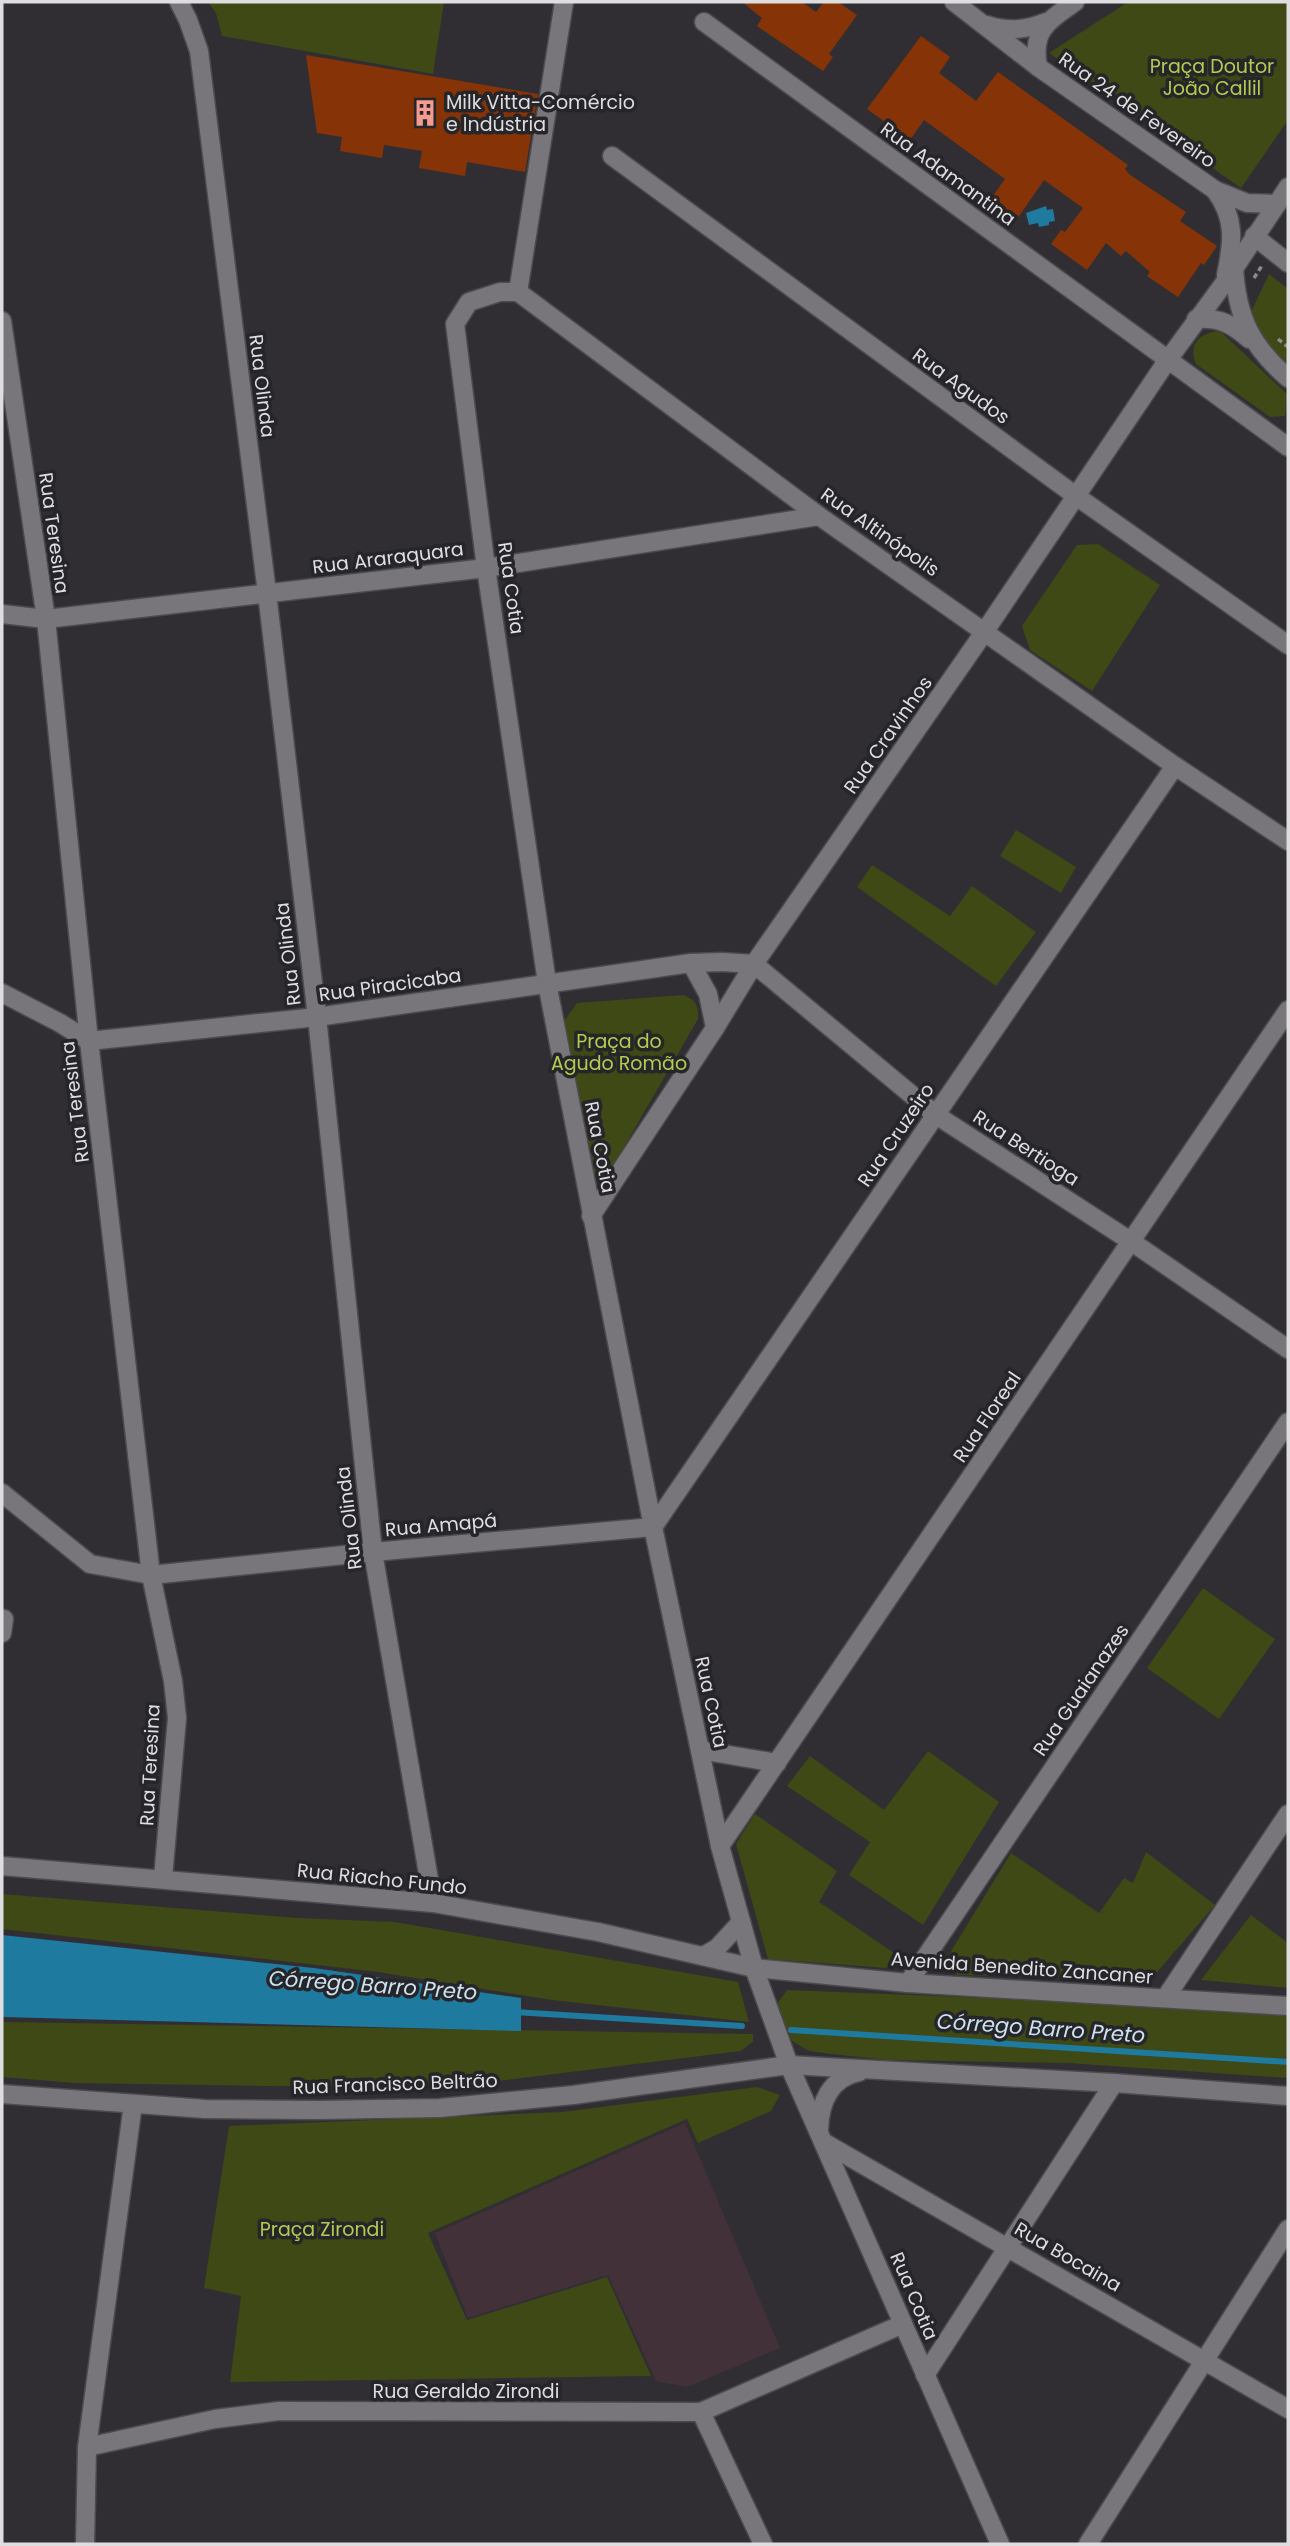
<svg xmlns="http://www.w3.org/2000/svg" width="1290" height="2546" font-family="Poppins,sans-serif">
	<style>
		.education { fill: #43313a }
		.green { fill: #3e4915 }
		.water { fill: #1e7a9e }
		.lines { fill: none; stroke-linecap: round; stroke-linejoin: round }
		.stream { stroke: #1e7a9e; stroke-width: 6 }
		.building { fill: #863407 }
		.street-casing { stroke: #4b4a4d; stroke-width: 21 }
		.secondary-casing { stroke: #4b4a4d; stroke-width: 21 }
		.path { stroke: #8b8a8d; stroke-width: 3.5; stroke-dasharray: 5 3.5; stroke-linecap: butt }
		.street { stroke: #78767b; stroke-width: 18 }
		.secondary { stroke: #78767b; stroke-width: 18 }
		.labels { text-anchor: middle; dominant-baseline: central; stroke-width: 7; stroke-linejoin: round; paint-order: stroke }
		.park-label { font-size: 19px; fill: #b0cd50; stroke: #262529 }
		.poi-label { font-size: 19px; fill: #dedddf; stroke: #262529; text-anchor: start }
		.street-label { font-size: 19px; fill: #dedddf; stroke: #262529 }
		.water-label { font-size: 21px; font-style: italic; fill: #cbe3ef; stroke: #262529 }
	</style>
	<rect width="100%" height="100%" fill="#302e33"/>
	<polygon class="education" points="685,2123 780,2348 687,2387 656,2381 608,2275 468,2318 435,2233"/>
	<g class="green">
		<polygon points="208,2 444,2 433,74 222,36 216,13"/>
		<polygon points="1128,2 1288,2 1288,120 1241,188 1049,53"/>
		<polygon points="1269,274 1288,289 1288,369 1263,343 1250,314"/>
		<path d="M1220,331L1288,395L1285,416L1270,417L1196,364C1187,344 1201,332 1220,331Z"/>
		<polygon points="1098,544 1160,585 1092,691 1030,650 1022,626 1077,545"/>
		<polygon points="1016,830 1076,867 1061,893 1000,856"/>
		<polygon points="872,865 950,916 972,886 1036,932 996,986 857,887"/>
		<path d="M683,995C696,1000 699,1006 698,1019L609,1173L599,1177L591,1170L562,1024L577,1003Z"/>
		<polygon points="1203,1588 1275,1639 1219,1719 1147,1668"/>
		<polygon points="928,1751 999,1802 923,1925 849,1875 870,1842 787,1786 810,1756 884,1810"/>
		<polygon points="755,1814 837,1871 819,1902 900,1957 886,1968 768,1959 736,1844"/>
		<polygon points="1146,1852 1215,1905 1151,1979 957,1975 945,1961 1011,1853 1099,1913 1124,1878 1133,1883"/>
		<polygon points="2,1894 298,1918 395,1922 738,1982 749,2022 552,2000 378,1972 2,1929"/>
		<polygon points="1251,1915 1288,1943 1288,1988 1201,1980"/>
		<polygon points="787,1990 1184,2006 1288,2016 1288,2078 1068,2063 887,2060 831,2054 809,2051 792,2041 777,2004"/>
		<polygon points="2,2022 753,2034 753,2041 741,2051 465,2085 268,2086 75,2083 2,2077"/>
		<polygon points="757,2087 780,2095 771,2111 698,2143 687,2119 428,2233 467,2320 607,2277 651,2376 230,2382 241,2296 204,2288 229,2126 562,2112"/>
	</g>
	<g class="water">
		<polygon points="1046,206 1047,210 1053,209 1055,221 1049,222 1049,225 1039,227 1038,223 1029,225 1026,213"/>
		<polygon points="2,1935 314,1968 521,1998 521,2031 2,2017"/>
	</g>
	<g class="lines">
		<g class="stream">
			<polyline points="514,2012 742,2026"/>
			<polyline points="791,2030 1288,2062"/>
		</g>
	</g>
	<g class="building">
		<polygon points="742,2 802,2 816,12 824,2 838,2 857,15 829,54 833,57 823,71 757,26 762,18"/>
		<polygon points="921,36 950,57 939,73 976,101 998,72 1128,165 1125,169 1130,175 1186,212 1180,221 1217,246 1204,265 1201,263 1178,297 1147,276 1150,272 1126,251 1121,256 1106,243 1087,270 1051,244 1061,230 1065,232 1083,208 1044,180 1015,222 988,203 1005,179 924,120 910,140 867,109"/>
		<polygon points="306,55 538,94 525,172 467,162 465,176 419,168 422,151 384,145 382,158 340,151 342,137 317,133"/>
	</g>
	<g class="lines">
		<defs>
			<g id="street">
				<polyline points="179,2 188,20 199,51 267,593 317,1017 373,1552 433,1903"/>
				<polyline points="704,22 1288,447"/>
				<polyline points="612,156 1076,496 1288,645"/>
				<path d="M1215,190C1236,219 1233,241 1226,275"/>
				<polyline points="1254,236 1288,263"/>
				<path d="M1234,268C1237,317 1251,346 1288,378"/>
				<polyline points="518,292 564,2"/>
				<path d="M1196,319C1219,317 1232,324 1249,339"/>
				<polyline points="2,321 46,619 89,1041 151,1575 173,1681 177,1718 163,1878"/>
				<polyline points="2,614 46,619 486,568 819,516"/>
				<polyline points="691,963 708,994 715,1028"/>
				<polyline points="754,964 936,1115 1132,1242 1288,1349"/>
				<polyline points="2,993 60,1023 89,1041 317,1017 691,963 722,962 754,964"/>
				<polyline points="591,1216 715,1028 754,964 985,631 1167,361 1225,282 1277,204"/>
				<polyline points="2,1493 90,1564 151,1575 373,1552 653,1527 1175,766"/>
				<polyline points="2,1633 4,1619"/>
				<polyline points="700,1750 777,1763"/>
				<polyline points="720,1846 1288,1010"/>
				<polyline points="754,1968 720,1846 653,1527 547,983 486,568 455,324 469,302 500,292 518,292 819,516 1175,766 1288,841"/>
				<polyline points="908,1983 1288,1422"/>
				<polyline points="1166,1997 1288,1814"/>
				<polyline points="789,2065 1000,2544"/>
				<polyline points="825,2143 1288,2409"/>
				<polyline points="925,2375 1114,2083"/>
				<polyline points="701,2412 903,2324"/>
				<polyline points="87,2447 215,2419 279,2411 701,2412 763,2544"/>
				<polyline points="85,2544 87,2447 133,2104"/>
				<polyline points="1088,2544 1288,2229"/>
			</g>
			<g id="secondary">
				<polyline points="954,2 1038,67 1215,190 1247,203 1277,204 1288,187"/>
				<path d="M987,25C1008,32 1026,30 1046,22"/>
				<path d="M1038,67C1031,30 1048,21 1075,2"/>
				<polyline points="2,1866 433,1903 598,1932 754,1968 908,1983 1288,2006"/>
				<polyline points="703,1956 717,1948 741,1922"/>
				<polyline points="754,1968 789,2065"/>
				<polyline points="2,2094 205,2109 317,2110 440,2108 573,2095 789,2065 1114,2083 1288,2096"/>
				<path d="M819,2129C820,2103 830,2078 859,2072"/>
			</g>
		</defs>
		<use href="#street" class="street-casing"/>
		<use href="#secondary" class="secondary-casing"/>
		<g class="path">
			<polyline points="1254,278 1263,264"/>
			<polyline points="1278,339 1288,347"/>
		</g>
		<use href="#street" class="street"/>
		<use href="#secondary" class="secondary"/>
	</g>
	<defs>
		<symbol id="building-bare" viewBox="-9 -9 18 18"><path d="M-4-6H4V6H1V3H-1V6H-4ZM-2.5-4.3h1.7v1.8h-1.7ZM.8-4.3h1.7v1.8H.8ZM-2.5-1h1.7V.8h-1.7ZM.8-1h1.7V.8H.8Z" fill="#f59c91" stroke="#262529" stroke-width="2.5" paint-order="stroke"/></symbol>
	</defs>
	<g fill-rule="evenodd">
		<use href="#building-bare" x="406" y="94" width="38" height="38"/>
	</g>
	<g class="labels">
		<g class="park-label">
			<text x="1212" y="66">Praça Doutor<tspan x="1212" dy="22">João Callil</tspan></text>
			<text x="619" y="1041">Praça do<tspan x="619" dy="22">Agudo Romão</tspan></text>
			<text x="322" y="2229">Praça Zirondi</text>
		</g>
		<g class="poi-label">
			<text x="446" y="102">Milk Vitta-Comércio<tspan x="446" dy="22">e Indústria</tspan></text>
		</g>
		<g class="street-label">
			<text transform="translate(1137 110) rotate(35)">Rua 24 de Fevereiro</text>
			<text transform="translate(948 174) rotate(36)">Rua Adamantina</text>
			<text transform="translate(262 386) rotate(83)">Rua Olinda</text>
			<text transform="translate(961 386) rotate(36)">Rua Agudos</text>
			<text transform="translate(880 532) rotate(35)">Rua Altinópolis</text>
			<text transform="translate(54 533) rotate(82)">Rua Teresina</text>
			<text transform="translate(388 558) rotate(-7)">Rua Araraquara</text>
			<text transform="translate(511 588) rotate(82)">Rua Cotia</text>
			<text transform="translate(888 735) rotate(-55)">Rua Cravinhos</text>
			<text transform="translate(288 954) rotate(-97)">Rua Olinda</text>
			<text transform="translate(390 985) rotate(-8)">Rua Piracicaba</text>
			<text transform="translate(75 1102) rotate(-97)">Rua Teresina</text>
			<text transform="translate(896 1135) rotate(-56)">Rua Cruzeiro</text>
			<text transform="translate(600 1147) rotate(79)">Rua Cotia</text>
			<text transform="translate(1026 1148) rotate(33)">Rua Bertioga</text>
			<text transform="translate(987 1417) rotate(-56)">Rua Floreal</text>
			<text transform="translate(349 1518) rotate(-97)">Rua Olinda</text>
			<text transform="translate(441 1525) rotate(-5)">Rua Amapá</text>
			<text transform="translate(1081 1690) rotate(-56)">Rua Guaianazes</text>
			<text transform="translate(711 1702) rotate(78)">Rua Cotia</text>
			<text transform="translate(150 1765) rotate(-87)">Rua Teresina</text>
			<text transform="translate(382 1879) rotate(6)">Rua Riacho Fundo</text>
			<text transform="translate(1022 1968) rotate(4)">Avenida Benedito Zancaner</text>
			<text transform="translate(395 2084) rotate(-2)">Rua Francisco Beltrão</text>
			<text transform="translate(1068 2257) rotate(30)">Rua Bocaina</text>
			<text transform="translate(914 2296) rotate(67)">Rua Cotia</text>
			<text x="466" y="2391">Rua Geraldo Zirondi</text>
		</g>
		<g class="water-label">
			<text transform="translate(373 1985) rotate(4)">Córrego Barro Preto</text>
			<text transform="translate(1041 2028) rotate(4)">Córrego Barro Preto</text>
		</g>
	</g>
	<rect width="1290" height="2546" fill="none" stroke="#dedddf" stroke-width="7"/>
</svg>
